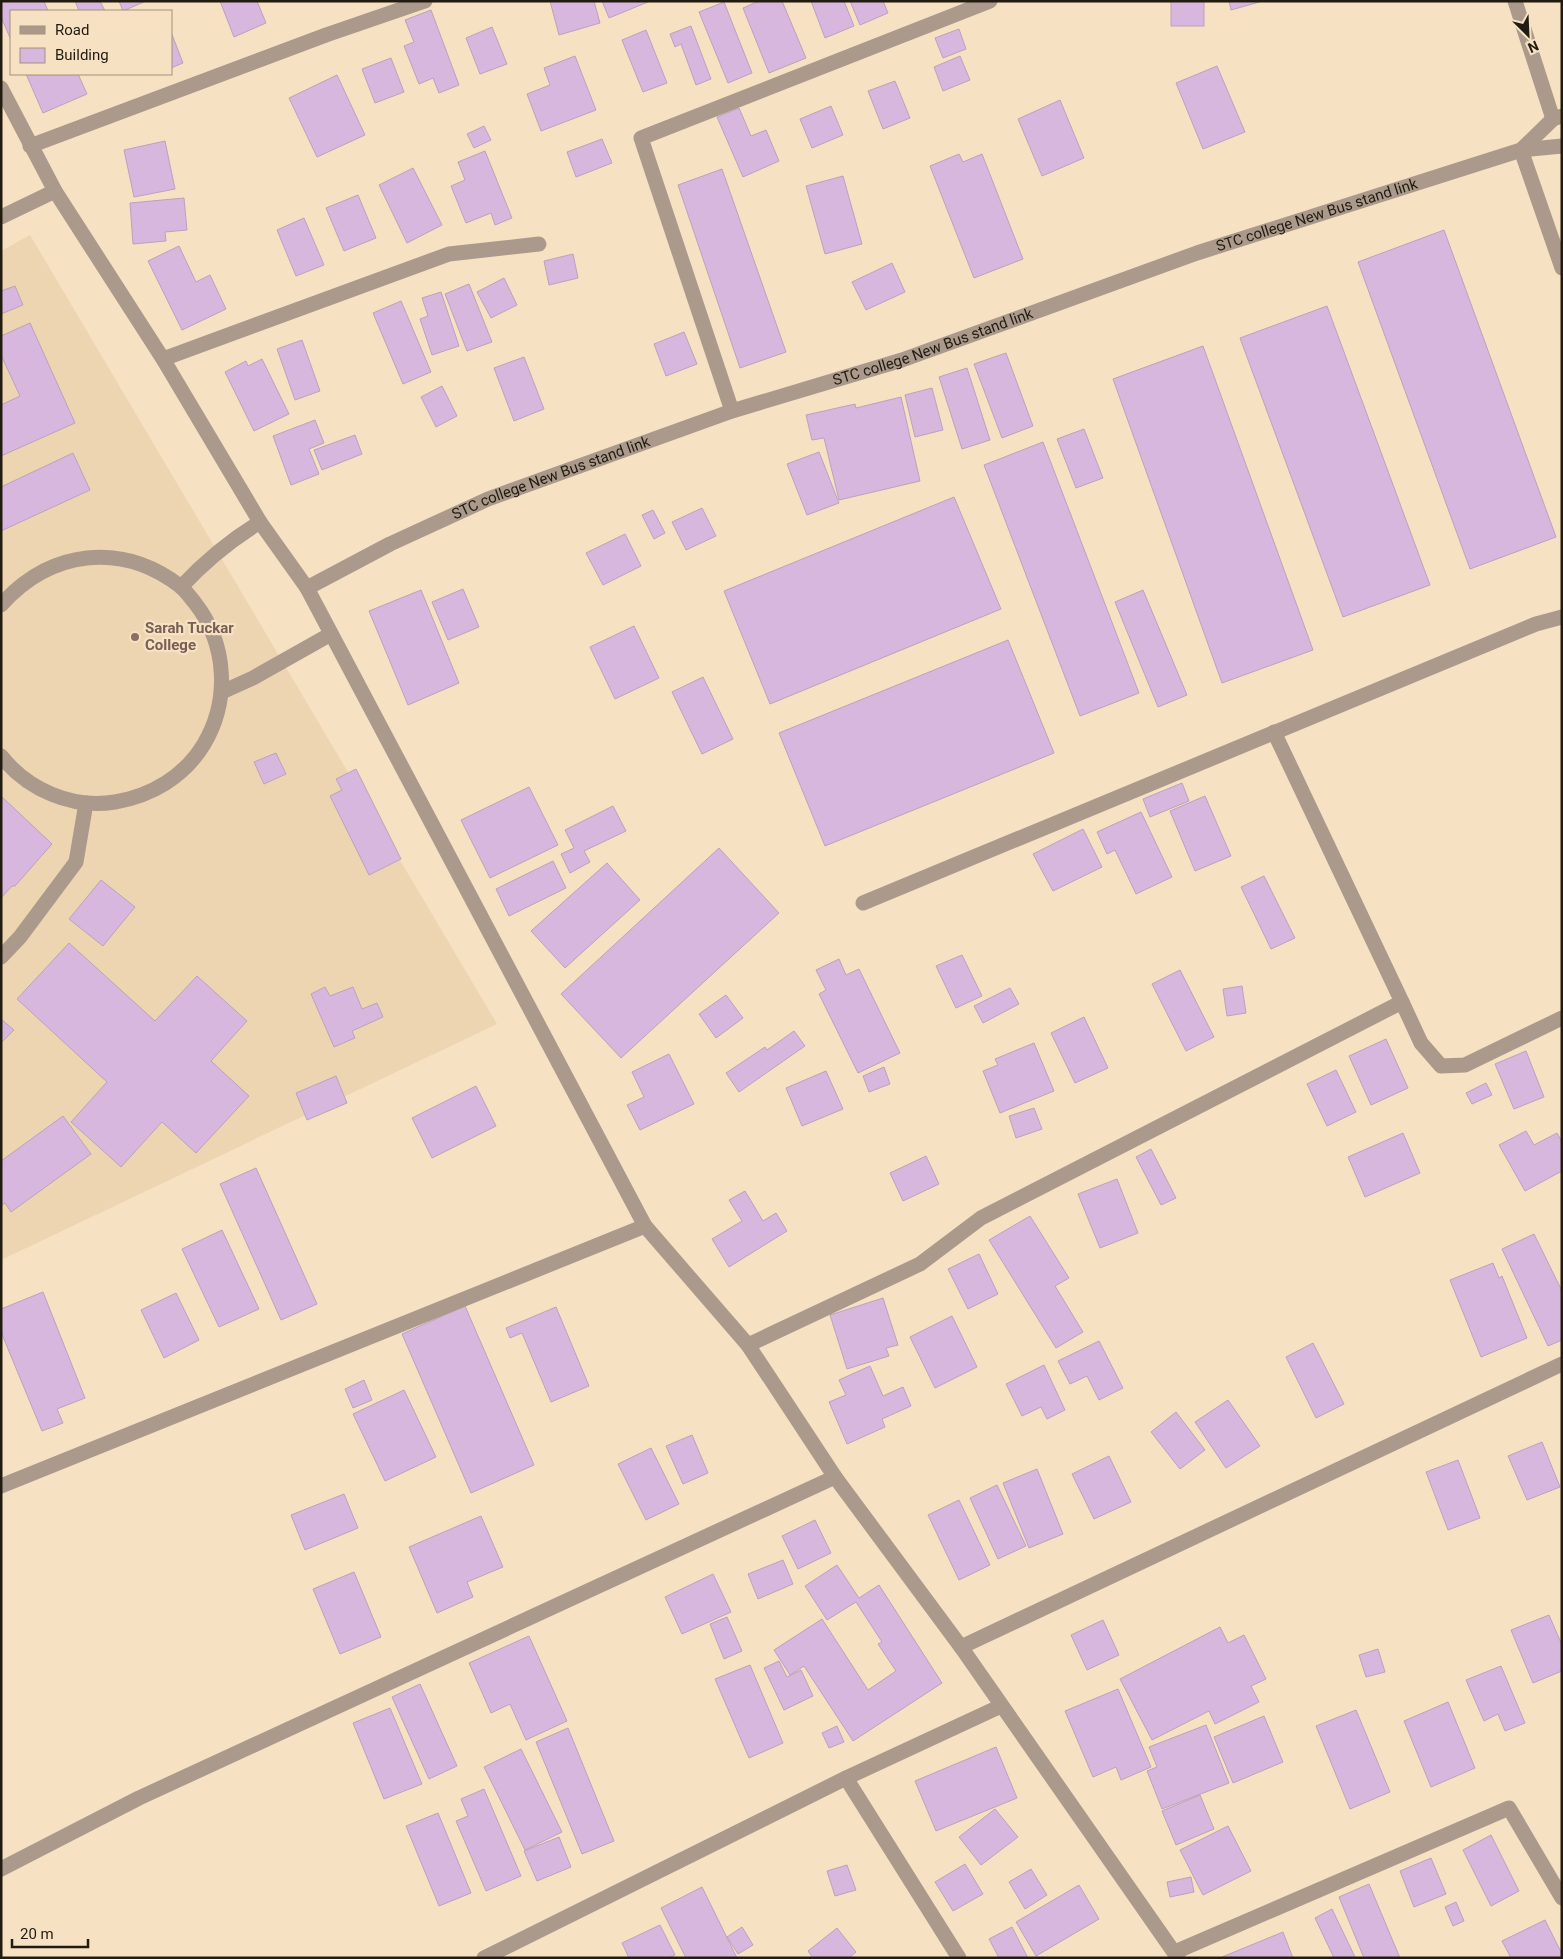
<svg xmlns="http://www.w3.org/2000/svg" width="1563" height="1959" font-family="Roboto,sans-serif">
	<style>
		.built { fill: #eed5b1 }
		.building { fill: #d7b7dd; stroke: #b9a3be }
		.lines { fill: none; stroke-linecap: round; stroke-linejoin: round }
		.minor { stroke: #ab9a8c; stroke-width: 15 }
		.education-dot { fill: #8d6e63; stroke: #f6e1c3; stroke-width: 2 }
		.labels { text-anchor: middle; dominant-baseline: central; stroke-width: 4.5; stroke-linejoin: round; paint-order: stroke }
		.street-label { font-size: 15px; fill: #221b10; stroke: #f6e1c3 }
		.education-label { font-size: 15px; font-weight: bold; fill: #785e54; stroke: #f6e1c3; text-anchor: start }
	</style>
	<rect width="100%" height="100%" fill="#f6e1c3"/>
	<polygon class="built" points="30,235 497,1024 1,1260 1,251"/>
	<g class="building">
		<polygon points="1,1 44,1 48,11 11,11 11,40 1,17"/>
		<polygon points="75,1 100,1 105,11 79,11"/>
		<polygon points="119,1 146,1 123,11"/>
		<polygon points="220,1 257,1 266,23 234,37"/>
		<polygon points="550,1 594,1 600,23 559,35"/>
		<polygon points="602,1 648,1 648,2 609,18"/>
		<polygon points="759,1 782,1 806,58 769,73 743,8"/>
		<polygon points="811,1 844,1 854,26 825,38"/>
		<polygon points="850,1 883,1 888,13 860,25"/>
		<rect x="1171" y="1" width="33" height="25"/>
		<polygon points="1229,1 1263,1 1231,10"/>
		<polygon points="724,2 752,73 728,83 699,12"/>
		<polygon points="431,10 459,85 439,93 433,78 419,84 404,46 414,42 405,20"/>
		<polygon points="691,26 711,79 696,85 681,44 675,47 670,34"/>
		<polygon points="492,27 507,64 480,74 466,38"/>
		<polygon points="959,29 966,49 943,58 935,38"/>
		<polygon points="646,30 667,83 643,92 622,40"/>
		<polygon points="171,32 183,63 171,68"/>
		<polygon points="575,56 596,110 541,131 527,94 550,85 544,68"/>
		<polygon points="960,56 970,80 943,91 934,67"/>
		<polygon points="391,58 404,92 375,103 362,69"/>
		<polygon points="1217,66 1245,132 1203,149 1176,83"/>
		<polygon points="26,74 78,74 87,94 43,113"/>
		<polygon points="337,75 365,135 317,157 289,98"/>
		<polygon points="895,81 910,118 883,129 868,91"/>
		<polygon points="1060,100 1084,158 1042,176 1018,119"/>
		<polygon points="831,106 843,135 812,148 800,119"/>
		<polygon points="739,108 751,136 766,130 779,161 743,177 717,117"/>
		<polygon points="484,126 491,140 474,148 467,134"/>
		<polygon points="602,139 612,163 576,177 567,152"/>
		<polygon points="165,141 175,189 134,197 124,150"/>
		<polygon points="485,151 512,218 495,225 491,213 466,223 451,186 465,180 458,162"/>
		<polygon points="959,154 963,162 982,154 1023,259 974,278 930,166"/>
		<polygon points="413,168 442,225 407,243 379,185"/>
		<polygon points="722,169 786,352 740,368 678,185"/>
		<polygon points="843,176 862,244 825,254 806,186"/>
		<polygon points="358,195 376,238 344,251 326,208"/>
		<polygon points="184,198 187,230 165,232 166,241 133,244 130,203"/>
		<polygon points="304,218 324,265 296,276 277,230"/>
		<polygon points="1444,230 1556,537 1470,569 1358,262"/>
		<polygon points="179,246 196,282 210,275 226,309 182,330 148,261"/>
		<polygon points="573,254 578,278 549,285 544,261"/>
		<polygon points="892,263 905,292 866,310 852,282"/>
		<polygon points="504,278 517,305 491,318 477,292"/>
		<polygon points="469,284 492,342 467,351 445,294"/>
		<polygon points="15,286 23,305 1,314 1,291"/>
		<polygon points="441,292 459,346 432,355 420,319 428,316 422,298"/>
		<polygon points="401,301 431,372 403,384 373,313"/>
		<polygon points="1327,306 1430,585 1343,617 1240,338"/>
		<polygon points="30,323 75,423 1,456 1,405 20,396 1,355 1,336"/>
		<polygon points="684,332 697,364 666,376 654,344"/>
		<polygon points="302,340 320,391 295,400 277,349"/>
		<polygon points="1203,346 1313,650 1222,683 1113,379"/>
		<polygon points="1006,353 1033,426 1002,438 974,364"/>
		<polygon points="524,357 544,409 514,421 494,368"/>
		<polygon points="262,359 289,414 254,431 225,372 246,361 248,366"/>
		<polygon points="967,368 990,440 962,449 939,377"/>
		<polygon points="442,386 457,416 436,427 421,397"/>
		<polygon points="932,388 943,430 915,437 905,395"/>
		<polygon points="901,397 920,481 839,500 824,438 812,440 806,415 855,404 856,408"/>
		<polygon points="315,420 324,443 309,449 319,474 291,485 273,436"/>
		<polygon points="1084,429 1103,478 1076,488 1057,439"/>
		<polygon points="355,435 362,454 322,470 314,450"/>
		<polygon points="1043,442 1139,693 1080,716 984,465"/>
		<polygon points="819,452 839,503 807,515 787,464"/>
		<polygon points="73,453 90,490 1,531 1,487"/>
		<polygon points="954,497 1001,609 770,704 724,591"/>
		<polygon points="702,508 716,536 686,550 672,522"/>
		<polygon points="653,510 665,533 654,539 642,515"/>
		<polygon points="625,534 641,566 603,585 586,553"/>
		<polygon points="463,589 479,627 448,640 432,602"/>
		<polygon points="421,590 459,683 408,705 369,611"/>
		<polygon points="1143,590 1187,695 1158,707 1115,602"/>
		<polygon points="634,626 659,678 615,699 590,647"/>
		<polygon points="1008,640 1054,753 825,846 779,733"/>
		<polygon points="703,677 733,739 702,754 672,692"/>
		<polygon points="276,753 286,774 264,784 254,762"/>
		<polygon points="356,769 401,859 369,875 330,796 342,790 336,779"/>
		<polygon points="1182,783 1189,801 1150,817 1143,799"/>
		<polygon points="529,787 558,845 490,878 461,820"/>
		<polygon points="1,796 52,844 15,886 12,886 1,898"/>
		<polygon points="1205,796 1231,856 1195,871 1170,811"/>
		<polygon points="613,806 626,831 584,851 590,862 570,873 561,854 574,848 565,830"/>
		<polygon points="1141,812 1172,877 1136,894 1115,850 1107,854 1097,832"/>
		<polygon points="1083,829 1102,867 1053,891 1033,854"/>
		<polygon points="719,848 779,913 621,1058 561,994"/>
		<polygon points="553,861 566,888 509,916 496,889"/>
		<polygon points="607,863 640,900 565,968 531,931"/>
		<polygon points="1264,876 1295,938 1271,949 1241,887"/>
		<polygon points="101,880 135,907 103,946 69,919"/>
		<polygon points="69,943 155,1021 197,976 247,1021 211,1061 249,1096 196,1153 162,1122 121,1167 71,1122 107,1082 17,999"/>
		<polygon points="962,955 982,996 956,1008 936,966"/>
		<polygon points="839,959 846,975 859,969 900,1053 858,1073 819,994 826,990 816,970"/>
		<polygon points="1180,970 1214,1037 1186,1051 1152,984"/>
		<polygon points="1242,986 1246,1013 1227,1016 1223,989"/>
		<polygon points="325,987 330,996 353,987 362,1009 377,1003 383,1017 352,1031 355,1038 334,1047 311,994"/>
		<polygon points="1010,988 1019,1004 983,1023 974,1006"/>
		<polygon points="726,995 743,1018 716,1038 699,1014"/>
		<polygon points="1084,1017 1108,1068 1075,1083 1051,1033"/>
		<polygon points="1,1019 14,1030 1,1043"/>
		<polygon points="794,1031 805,1046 739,1092 726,1073 765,1047 767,1050"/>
		<polygon points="1386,1039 1408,1088 1371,1105 1349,1056"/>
		<polygon points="1034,1043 1054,1091 1000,1113 983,1071 998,1065 995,1059"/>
		<polygon points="1526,1051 1544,1097 1514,1109 1495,1064"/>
		<polygon points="669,1054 694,1104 640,1130 627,1105 644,1097 632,1072"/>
		<polygon points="884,1067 890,1084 869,1092 863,1076"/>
		<polygon points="1336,1070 1356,1112 1327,1126 1307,1084"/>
		<polygon points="826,1071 843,1109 802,1126 786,1088"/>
		<polygon points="336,1076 347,1103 307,1120 296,1093"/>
		<polygon points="1486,1083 1492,1095 1472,1104 1466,1093"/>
		<polygon points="476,1086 496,1126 432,1158 412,1118"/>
		<polygon points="1034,1108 1042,1129 1016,1138 1009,1116"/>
		<polygon points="63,1116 91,1154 11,1212 5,1203 1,1206 1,1161"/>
		<polygon points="1526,1131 1534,1145 1557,1133 1562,1142 1562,1171 1525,1191 1499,1145"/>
		<polygon points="1403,1133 1420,1173 1365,1197 1348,1157"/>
		<polygon points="1151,1149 1176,1198 1161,1205 1136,1157"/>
		<polygon points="926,1156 939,1184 903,1201 890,1173"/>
		<polygon points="256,1168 317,1304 281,1320 220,1184"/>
		<polygon points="1117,1179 1138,1233 1100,1248 1078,1194"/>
		<polygon points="745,1191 763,1221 776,1213 787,1231 729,1267 712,1239 742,1221 729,1200"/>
		<polygon points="1030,1216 1069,1278 1055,1286 1083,1332 1056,1348 989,1240"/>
		<polygon points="222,1230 259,1309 219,1327 182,1249"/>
		<polygon points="1534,1234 1562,1291 1562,1340 1548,1346 1502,1249"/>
		<polygon points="979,1254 998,1294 968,1309 948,1269"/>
		<polygon points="1493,1263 1499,1278 1502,1276 1527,1338 1481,1357 1450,1280"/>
		<polygon points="43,1292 85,1398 57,1409 63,1423 42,1431 1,1332 1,1309"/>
		<polygon points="176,1293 199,1340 164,1358 141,1310"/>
		<polygon points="883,1298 898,1345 886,1348 889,1356 847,1369 830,1315"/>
		<polygon points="465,1306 534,1465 471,1493 402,1334"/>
		<polygon points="556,1307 589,1386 551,1402 522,1333 510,1338 506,1328"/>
		<polygon points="952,1316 977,1367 935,1388 910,1337"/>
		<polygon points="1099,1341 1123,1388 1099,1400 1087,1376 1070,1384 1058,1361"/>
		<polygon points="1313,1343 1344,1404 1316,1418 1286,1357"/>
		<polygon points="1044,1365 1065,1410 1047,1419 1041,1407 1022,1416 1006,1384"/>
		<polygon points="870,1366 883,1396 903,1387 911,1406 882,1419 885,1427 847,1444 829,1402 846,1395 839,1380"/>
		<polygon points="364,1380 372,1400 353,1408 345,1389"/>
		<polygon points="404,1390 436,1457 385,1481 353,1414"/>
		<polygon points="1228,1400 1260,1446 1226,1468 1195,1422"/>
		<polygon points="1176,1412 1205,1450 1180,1469 1151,1432"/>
		<polygon points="692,1435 708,1473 683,1484 666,1446"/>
		<polygon points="1542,1442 1560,1487 1527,1500 1508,1456"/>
		<polygon points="651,1448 679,1504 646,1520 618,1464"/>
		<polygon points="1109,1456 1131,1502 1094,1519 1072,1474"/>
		<polygon points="1458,1460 1480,1518 1448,1530 1426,1472"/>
		<polygon points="1037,1469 1063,1534 1029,1548 1003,1483"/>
		<polygon points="997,1485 1026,1546 998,1559 970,1498"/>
		<polygon points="344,1494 358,1528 305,1550 291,1515"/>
		<polygon points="959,1500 990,1565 959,1580 928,1515"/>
		<polygon points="481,1516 503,1567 467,1582 473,1597 437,1613 409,1547"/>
		<polygon points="815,1520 831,1553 798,1569 782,1536"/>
		<polygon points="783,1560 793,1584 758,1599 748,1574"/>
		<polygon points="837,1565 859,1598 879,1585 942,1683 853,1741 804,1666 790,1675 774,1650 822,1619 868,1690 896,1671 878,1644 882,1642 856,1602 827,1620 805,1586"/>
		<polygon points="354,1572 381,1637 340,1654 313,1589"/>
		<polygon points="713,1574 731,1612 682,1634 665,1597"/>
		<polygon points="1549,1615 1562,1645 1562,1671 1533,1683 1511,1630"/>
		<polygon points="727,1617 742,1651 724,1659 710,1624"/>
		<polygon points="1103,1620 1119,1655 1087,1670 1071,1635"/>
		<polygon points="1220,1627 1228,1643 1244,1635 1266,1679 1251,1686 1259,1702 1215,1724 1209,1711 1152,1740 1120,1679"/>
		<polygon points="529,1636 567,1721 526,1740 510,1704 491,1713 469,1663"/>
		<polygon points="1378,1649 1385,1672 1366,1677 1359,1655"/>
		<polygon points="779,1661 787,1677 801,1670 813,1696 784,1710 764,1668"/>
		<polygon points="750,1665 783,1743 749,1758 715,1679"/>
		<polygon points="1501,1666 1525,1723 1505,1731 1498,1714 1484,1721 1466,1680"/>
		<polygon points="420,1684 457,1766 429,1779 392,1697"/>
		<polygon points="1118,1689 1151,1767 1121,1780 1116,1767 1093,1777 1065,1711"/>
		<polygon points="1448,1702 1475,1768 1431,1787 1404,1721"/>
		<polygon points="390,1708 422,1784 384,1799 353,1723"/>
		<polygon points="1356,1710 1390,1792 1350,1809 1316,1726"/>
		<polygon points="1264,1716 1283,1762 1233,1783 1214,1737"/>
		<polygon points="1206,1725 1229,1783 1162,1809 1147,1771 1157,1767 1149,1747"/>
		<polygon points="837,1726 844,1742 829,1748 822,1733"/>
		<polygon points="568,1728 614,1841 582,1854 536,1742"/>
		<polygon points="996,1747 1017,1798 936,1831 915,1781"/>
		<polygon points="521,1749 562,1832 525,1850 484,1767"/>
		<polygon points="484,1789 521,1876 486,1891 456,1821 468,1816 461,1799"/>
		<polygon points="1200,1795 1214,1829 1176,1845 1162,1811"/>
		<polygon points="995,1809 1018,1837 981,1865 959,1837"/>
		<polygon points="438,1813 471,1893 439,1906 406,1826"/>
		<polygon points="1228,1826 1251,1871 1203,1895 1180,1850"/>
		<polygon points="1491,1835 1519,1891 1491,1906 1463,1850"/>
		<polygon points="559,1837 571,1867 537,1881 524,1851"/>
		<polygon points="1431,1858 1446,1894 1414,1907 1400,1871"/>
		<polygon points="965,1864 983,1894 953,1911 935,1882"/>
		<polygon points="847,1865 856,1890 835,1896 827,1871"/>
		<polygon points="1031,1869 1047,1895 1025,1909 1009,1882"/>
		<polygon points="1191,1877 1194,1892 1170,1897 1167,1882"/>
		<polygon points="1369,1884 1400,1958 1364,1958 1339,1897"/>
		<polygon points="1079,1885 1099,1919 1036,1956 1016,1922"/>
		<polygon points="702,1887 737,1958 686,1958 661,1908"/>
		<polygon points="1456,1902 1464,1921 1453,1926 1445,1907"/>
		<polygon points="1332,1909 1355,1957 1354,1958 1334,1958 1315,1918"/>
		<polygon points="1545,1920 1562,1954 1562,1958 1511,1958 1502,1941"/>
		<polygon points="660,1925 675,1955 669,1958 629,1958 622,1943"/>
		<polygon points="742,1927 753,1945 738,1954 727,1937"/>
		<polygon points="1012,1927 1028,1958 999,1958 989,1939"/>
		<polygon points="837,1928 856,1952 849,1958 813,1958 808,1951"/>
		<polygon points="1283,1932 1293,1958 1223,1958 1222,1957"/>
	</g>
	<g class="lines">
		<g class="minor">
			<polyline points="1515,1 1553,119"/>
			<polyline points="1,88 55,191 163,359 260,522 307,588 645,1226 748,1345 835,1477 961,1647 1178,1958"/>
			<polyline points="30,146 326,35 425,1"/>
			<polyline points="1521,150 1562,268"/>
			<polyline points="1521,150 1562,146"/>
			<polyline points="1,217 55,191"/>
			<polyline points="163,359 449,254 539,244"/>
			<polyline points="732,411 641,138 990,1"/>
			<path d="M181,587C204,562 231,540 260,522"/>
			<path id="s1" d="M307,588L390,544L488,499L732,411L902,360L1197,253L1521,150L1553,119L1562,116"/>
			<path d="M1,605C50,550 121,541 180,586C186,591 190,597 195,603C227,644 230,700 204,744C184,777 151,796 115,802C72,809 28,790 1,756"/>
			<polyline points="222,692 253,678 331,634"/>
			<polyline points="1274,732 1402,1002"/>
			<polyline points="863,903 1536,624 1562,617"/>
			<polyline points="1,957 20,937 76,862 86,803"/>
			<polyline points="748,1345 920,1264 981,1218 1402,1002 1421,1043 1441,1066 1465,1065 1562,1018"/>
			<polyline points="1,1486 645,1226"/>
			<polyline points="961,1647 1562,1364"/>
			<polyline points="846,1778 959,1958"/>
			<polyline points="1,1869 139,1798 835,1477"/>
			<polyline points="1175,1952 1509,1808 1562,1898"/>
			<polyline points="484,1958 846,1778 1001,1706"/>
		</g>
	</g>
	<circle class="education-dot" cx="135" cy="637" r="5"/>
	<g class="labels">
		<g class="street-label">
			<text stroke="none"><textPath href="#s1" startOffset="1078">STC college New Bus stand link</textPath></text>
			<text stroke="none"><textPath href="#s1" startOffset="672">STC college New Bus stand link</textPath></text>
			<text stroke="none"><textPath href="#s1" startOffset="268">STC college New Bus stand link</textPath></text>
		</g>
		<g class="education-label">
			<text x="145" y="628">Sarah Tuckar<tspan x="145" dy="17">College</tspan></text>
		</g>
	</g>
	<rect width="1563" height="1959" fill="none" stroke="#221b10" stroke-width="5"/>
	<rect x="10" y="10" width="162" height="65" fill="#f6e1c3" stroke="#a1927b"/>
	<rect x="20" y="26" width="25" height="8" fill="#ab9a8c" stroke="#a1927b"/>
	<text x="55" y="35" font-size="15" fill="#221b10">Road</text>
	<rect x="20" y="48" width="25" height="15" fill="#d7b7dd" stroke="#a1927b"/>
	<text x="55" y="60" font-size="15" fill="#221b10">Building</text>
	<g transform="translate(1528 35) rotate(156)" stroke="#f6e1c3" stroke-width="4" paint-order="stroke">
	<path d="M0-4L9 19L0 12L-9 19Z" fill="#221b10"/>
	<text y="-8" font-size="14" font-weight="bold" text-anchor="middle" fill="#221b10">N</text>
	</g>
	<path d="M12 1939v8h76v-8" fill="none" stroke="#221b10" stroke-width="2.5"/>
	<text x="20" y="1939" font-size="15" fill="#221b10" stroke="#f6e1c3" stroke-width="4" paint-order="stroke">20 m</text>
</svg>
